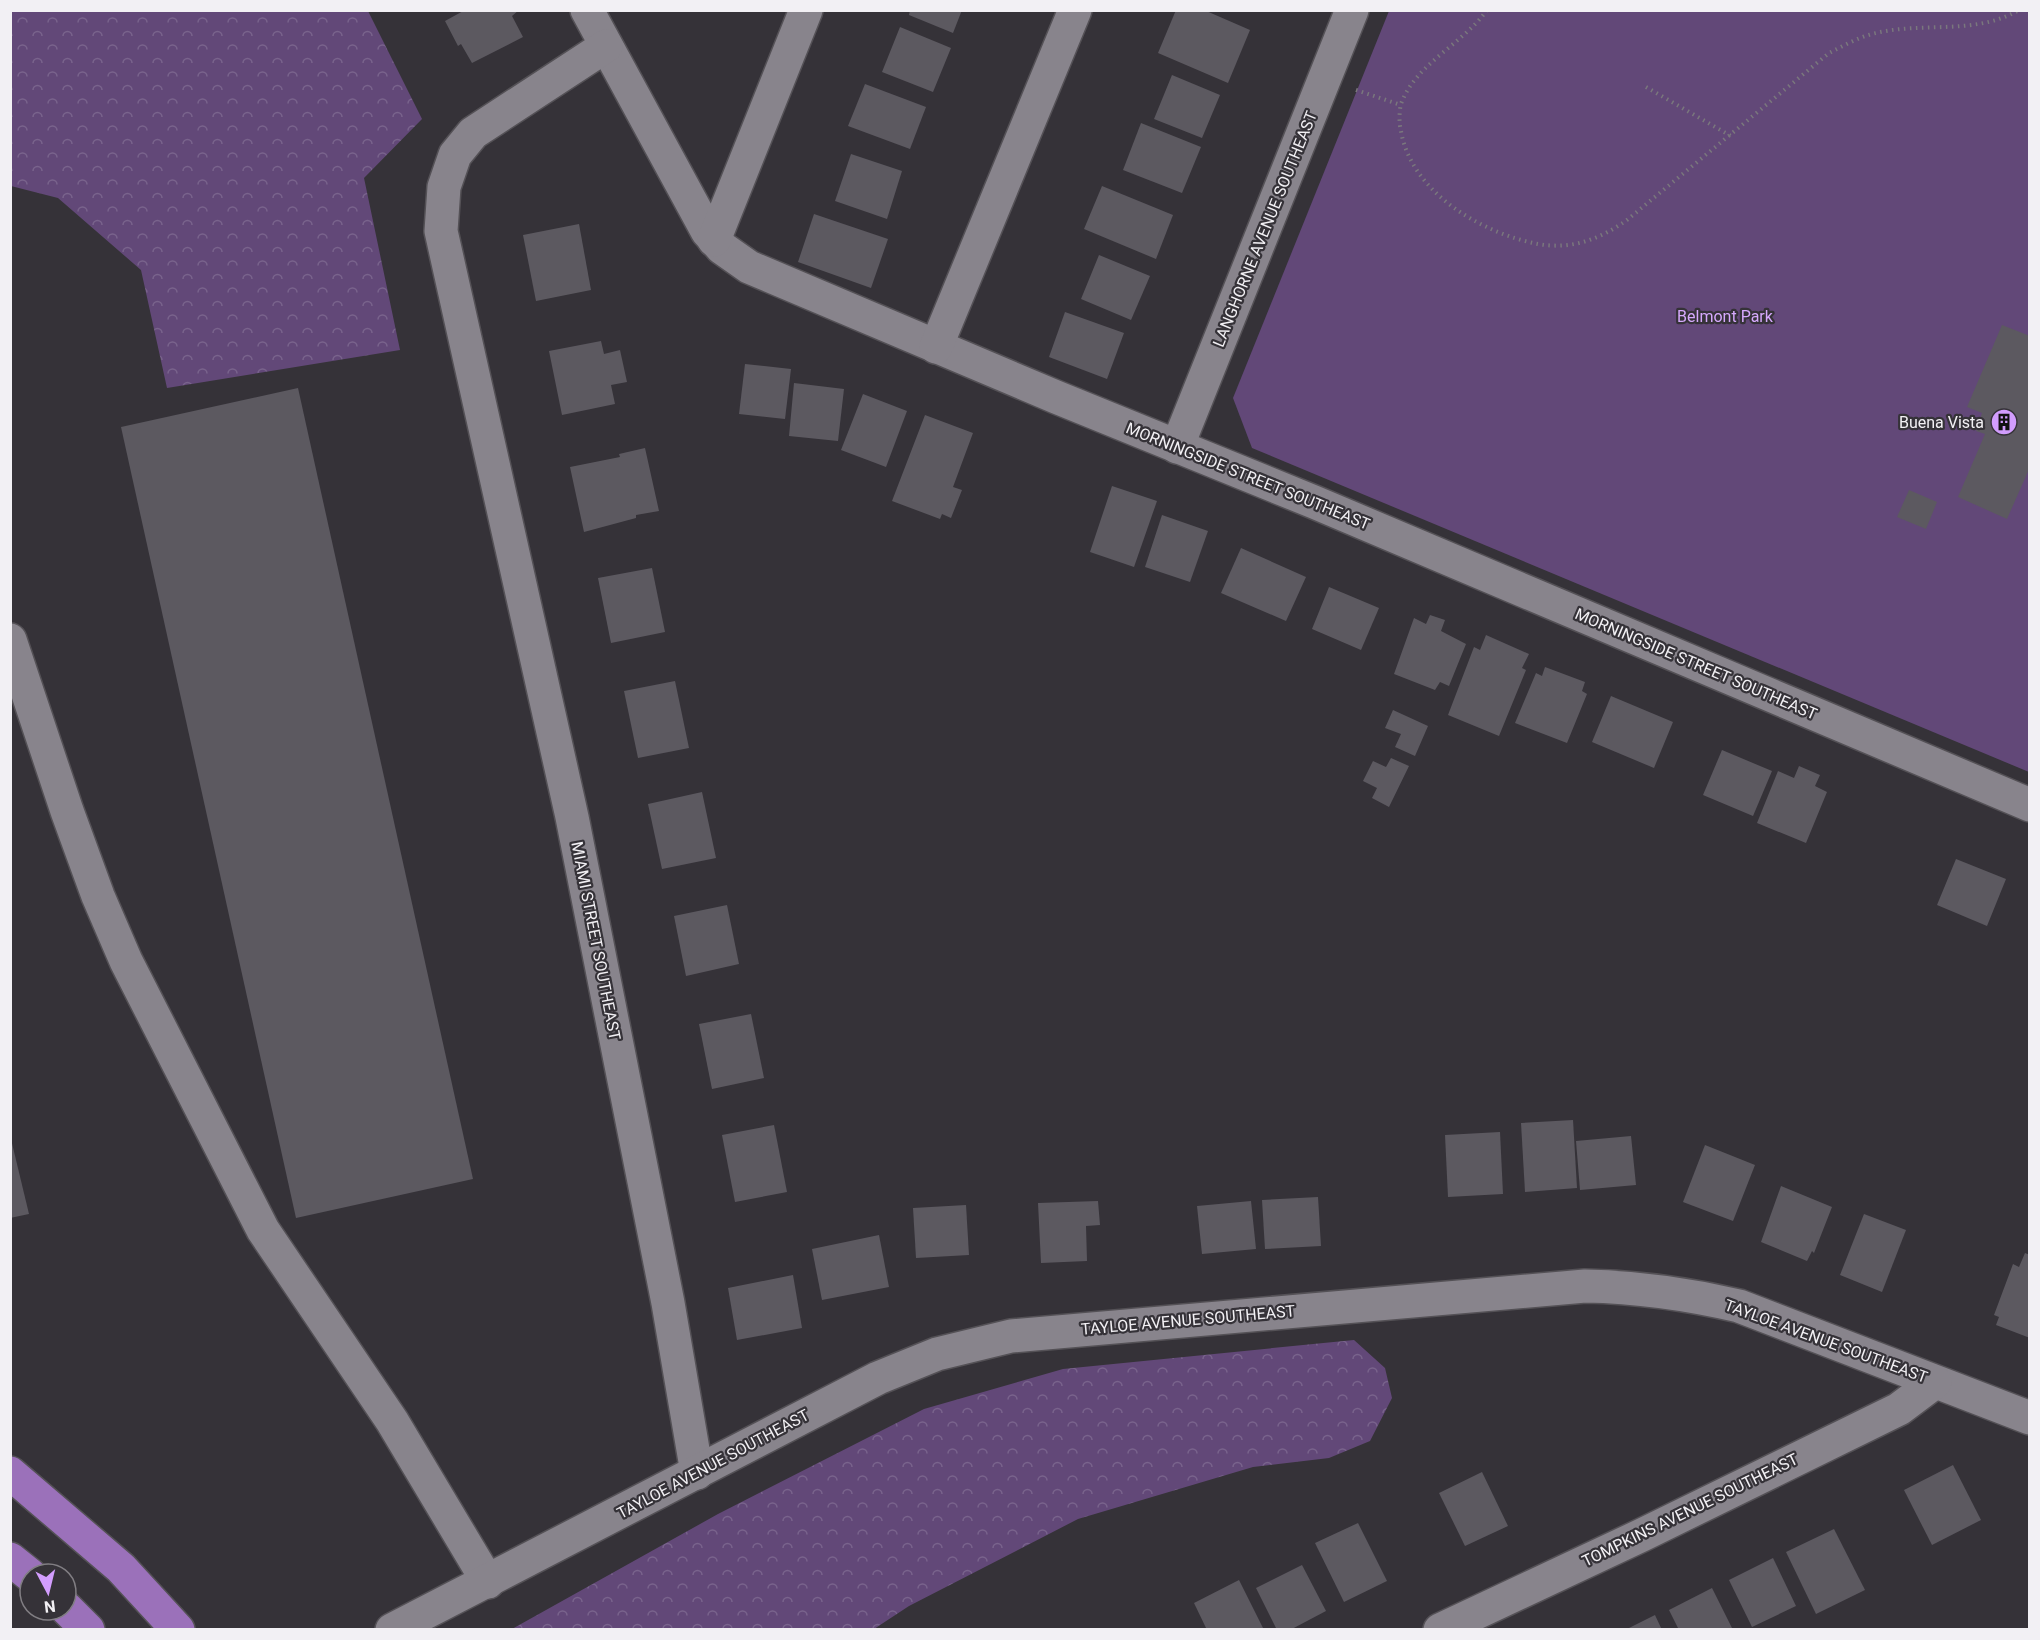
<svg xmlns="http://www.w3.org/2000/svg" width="2040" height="1640" font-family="Roboto,sans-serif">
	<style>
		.forest { fill: url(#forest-crowns) }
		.green { fill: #624878 }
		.building { fill: #5c5960 }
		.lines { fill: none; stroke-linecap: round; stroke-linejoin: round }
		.minor-casing { stroke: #545156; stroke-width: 36 }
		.major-casing { stroke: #545156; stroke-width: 36 }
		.path { stroke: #7a777d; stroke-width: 4; stroke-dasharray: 1.5 4.5; stroke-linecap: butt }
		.minor { stroke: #88848c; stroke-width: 33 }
		.major { stroke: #9b71ba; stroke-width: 33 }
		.labels { text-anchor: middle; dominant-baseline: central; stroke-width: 4.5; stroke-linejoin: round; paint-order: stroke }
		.street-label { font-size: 16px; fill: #f2f0f4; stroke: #353238 }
		.park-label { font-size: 16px; fill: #d6a9fd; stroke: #353238 }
		.poi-label { font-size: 16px; fill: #f2f0f4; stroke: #353238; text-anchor: end }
	</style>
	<defs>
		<pattern id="forest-crowns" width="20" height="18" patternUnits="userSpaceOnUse" patternTransform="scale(1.5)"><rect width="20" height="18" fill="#624878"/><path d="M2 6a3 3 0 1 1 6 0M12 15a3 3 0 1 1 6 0" fill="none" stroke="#79638c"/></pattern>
	</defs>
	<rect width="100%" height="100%" fill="#353238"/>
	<g class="forest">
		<polygon points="11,10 368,11 422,119 364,178 400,350 167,388 141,270 58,198 11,186"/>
		<polygon points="1354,1340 1385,1368 1392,1398 1370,1441 1329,1458 1253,1467 1078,1519 909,1606 874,1629 512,1629 718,1514 924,1409 1063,1369"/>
	</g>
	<polygon class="green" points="1389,11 2029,11 2029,772 1252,448 1233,398"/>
	<g class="building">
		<polygon points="465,10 519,10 512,16 523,37 472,63 461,44 458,46 445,21"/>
		<polygon points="910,10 962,10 953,33 909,15"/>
		<polygon points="1176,10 1204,10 1250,30 1228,83 1158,53"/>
		<polygon points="900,27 951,48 933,92 882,72"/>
		<polygon points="1172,75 1220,95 1202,138 1154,119"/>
		<polygon points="865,84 926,107 910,149 848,126"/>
		<polygon points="1141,123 1201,147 1182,193 1123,170"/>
		<polygon points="851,154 902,171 887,219 835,201"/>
		<polygon points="1102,186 1173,215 1156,259 1084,229"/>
		<polygon points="814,214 888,239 871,288 798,262"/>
		<polygon points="579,224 591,290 536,301 523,235"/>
		<polygon points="1099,255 1150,276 1131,320 1081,299"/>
		<polygon points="1065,312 1124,333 1107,379 1049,357"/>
		<polygon points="2002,325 2030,336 2030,467 2007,519 1958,497 1985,434 1976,431 1982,413 1967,407"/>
		<polygon points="601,341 604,354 620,350 627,382 611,385 615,404 562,415 549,351"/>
		<polygon points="745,364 791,369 785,419 739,414"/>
		<polygon points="794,383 844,389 838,441 789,436"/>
		<polygon points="298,388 473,1179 296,1218 121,427"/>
		<polygon points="863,394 907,411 886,467 841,450"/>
		<polygon points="925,415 973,433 953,487 962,490 951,518 942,514 940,519 892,501"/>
		<polygon points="645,448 659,511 636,515 636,518 584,532 570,467 620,457 619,454"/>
		<polygon points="1112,486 1157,501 1134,567 1090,552"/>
		<polygon points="1909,490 1937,502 1926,529 1897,517"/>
		<polygon points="1162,515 1208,531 1190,582 1145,567"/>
		<polygon points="1241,548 1306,577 1286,621 1221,593"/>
		<polygon points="652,568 665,632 611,643 598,578"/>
		<polygon points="1329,587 1379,608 1361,650 1312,629"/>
		<polygon points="1430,615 1445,620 1441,631 1466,644 1449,686 1440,682 1435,690 1394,674 1414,618 1426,624"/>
		<polygon points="1486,635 1529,654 1522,668 1526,670 1499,736 1448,715 1474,647 1480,650"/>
		<polygon points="1545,667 1585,682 1582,691 1587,694 1567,743 1515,723 1536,673 1542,676"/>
		<polygon points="675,681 689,748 638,758 624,691"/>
		<polygon points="1611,696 1673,722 1654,768 1592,742"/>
		<polygon points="1393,710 1428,726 1415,756 1395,747 1401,734 1385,728"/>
		<polygon points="1722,750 1772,771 1753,816 1703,795"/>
		<polygon points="1391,758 1409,766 1389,807 1372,798 1377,788 1363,781 1373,761 1386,767"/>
		<polygon points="1799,766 1820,775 1815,786 1827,792 1806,843 1757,823 1778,771 1794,778"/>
		<polygon points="702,792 716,858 662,869 648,804"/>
		<polygon points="1956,859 2006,879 1987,926 1937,905"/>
		<polygon points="727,905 739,964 686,976 674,916"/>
		<polygon points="751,1014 764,1078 712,1089 699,1024"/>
		<polygon points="1573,1120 1577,1188 1525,1192 1521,1123"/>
		<polygon points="774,1125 787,1192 735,1202 722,1135"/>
		<polygon points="1500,1132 1503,1194 1448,1197 1445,1135"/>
		<polygon points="10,1135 29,1214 10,1218"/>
		<polygon points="1631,1136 1636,1185 1580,1190 1576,1141"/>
		<polygon points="1705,1145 1755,1165 1733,1221 1683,1202"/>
		<polygon points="1781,1186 1832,1207 1814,1253 1812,1251 1807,1261 1761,1242"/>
		<polygon points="1318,1197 1321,1246 1265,1249 1262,1200"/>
		<polygon points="1098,1201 1100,1225 1086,1226 1087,1261 1041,1263 1038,1203"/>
		<polygon points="1251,1201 1256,1249 1202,1254 1197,1206"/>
		<polygon points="966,1205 969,1255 916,1258 913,1208"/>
		<polygon points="1864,1214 1906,1230 1882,1292 1840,1275"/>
		<polygon points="879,1235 889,1287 822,1300 812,1249"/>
		<polygon points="2025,1253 2030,1255 2030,1338 1996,1325 1999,1317 1994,1315 2013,1264 2019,1267"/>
		<polygon points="793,1275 802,1328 737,1340 728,1288"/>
		<polygon points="1953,1465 1981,1520 1932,1545 1904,1490"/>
		<polygon points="1482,1472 1508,1526 1465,1546 1439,1493"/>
		<polygon points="1358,1523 1387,1581 1344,1602 1315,1543"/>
		<polygon points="1834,1529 1865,1590 1816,1614 1786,1552"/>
		<polygon points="1773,1558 1796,1606 1752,1627 1729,1580"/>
		<polygon points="1302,1565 1326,1611 1290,1630 1277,1630 1256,1588"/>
		<polygon points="1239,1580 1264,1630 1207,1630 1194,1603"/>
		<polygon points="1712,1588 1733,1630 1679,1630 1669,1610"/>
		<polygon points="1655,1615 1662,1630 1625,1630"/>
	</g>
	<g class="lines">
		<defs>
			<g id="minor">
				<polyline points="587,10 707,231 722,248 749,267 1056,397 1314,502 2030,805"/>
				<polyline points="606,46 473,133 455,155 444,187 441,231 572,817 668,1303 697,1473"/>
				<polyline points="714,240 806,10"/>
				<polyline points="936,347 1075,10"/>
				<polyline points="1177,447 1352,10"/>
				<polyline points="10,640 67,811 98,896 126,961 263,1230 392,1421 488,1582"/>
				<path d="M392,1630L878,1378L937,1354L1011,1336L1585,1286C1638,1287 1688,1294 1739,1306L2030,1418"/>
				<polyline points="1440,1630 1642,1535 1899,1409 1935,1382"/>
			</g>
			<g id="major">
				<polyline points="10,1473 121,1568 178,1630"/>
				<polyline points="10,1559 30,1575"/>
				<polyline points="66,1608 88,1630"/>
			</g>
		</defs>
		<use href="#minor" class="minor-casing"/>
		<use href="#major" class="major-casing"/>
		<g class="path">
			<path d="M1487,10C1463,44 1415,64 1401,104C1399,112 1399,124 1401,131C1411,192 1481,233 1538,244C1572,250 1600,239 1627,220L1829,53C1843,46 1857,38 1872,34C1920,21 1975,36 2019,10"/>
			<polyline points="1646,87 1731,136"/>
			<polyline points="1356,90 1401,105"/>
		</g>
		<use href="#minor" class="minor"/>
		<use href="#major" class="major"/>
	</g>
	<defs>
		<symbol id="building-disc" viewBox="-11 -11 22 22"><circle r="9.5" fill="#d29dfd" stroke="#353238"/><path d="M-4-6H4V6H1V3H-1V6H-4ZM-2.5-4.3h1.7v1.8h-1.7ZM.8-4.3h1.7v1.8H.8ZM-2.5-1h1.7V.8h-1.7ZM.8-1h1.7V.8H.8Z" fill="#111"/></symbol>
	</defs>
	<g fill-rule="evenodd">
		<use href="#building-disc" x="1989" y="407" width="30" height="30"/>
	</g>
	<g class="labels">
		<g class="street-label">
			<text transform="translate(1265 229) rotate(-68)">LANGHORNE AVENUE SOUTHEAST</text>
			<text transform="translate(1248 476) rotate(22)">MORNINGSIDE STREET SOUTHEAST</text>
			<text transform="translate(1696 664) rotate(23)">MORNINGSIDE STREET SOUTHEAST</text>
			<text transform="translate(596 941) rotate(79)">MIAMI STREET SOUTHEAST</text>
			<text transform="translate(1188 1320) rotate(-5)">TAYLOE AVENUE SOUTHEAST</text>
			<text transform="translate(1826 1341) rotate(20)">TAYLOE AVENUE SOUTHEAST</text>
			<text transform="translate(713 1464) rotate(-28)">TAYLOE AVENUE SOUTHEAST</text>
			<text transform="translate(1690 1510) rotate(-26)">TOMPKINS AVENUE SOUTHEAST</text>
		</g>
		<g class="park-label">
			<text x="1725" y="316">Belmont Park</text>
		</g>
		<g class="poi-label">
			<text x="1984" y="422">Buena Vista</text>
		</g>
	</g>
	<rect width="2040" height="1640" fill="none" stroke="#f2f0f4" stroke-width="24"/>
	<g transform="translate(48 1592) rotate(173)"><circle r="28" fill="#353238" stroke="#817e83" stroke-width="1.5"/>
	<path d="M0-4.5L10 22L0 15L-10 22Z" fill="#d29dfd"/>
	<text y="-9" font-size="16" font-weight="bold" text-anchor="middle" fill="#f2f0f4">N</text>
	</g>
</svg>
